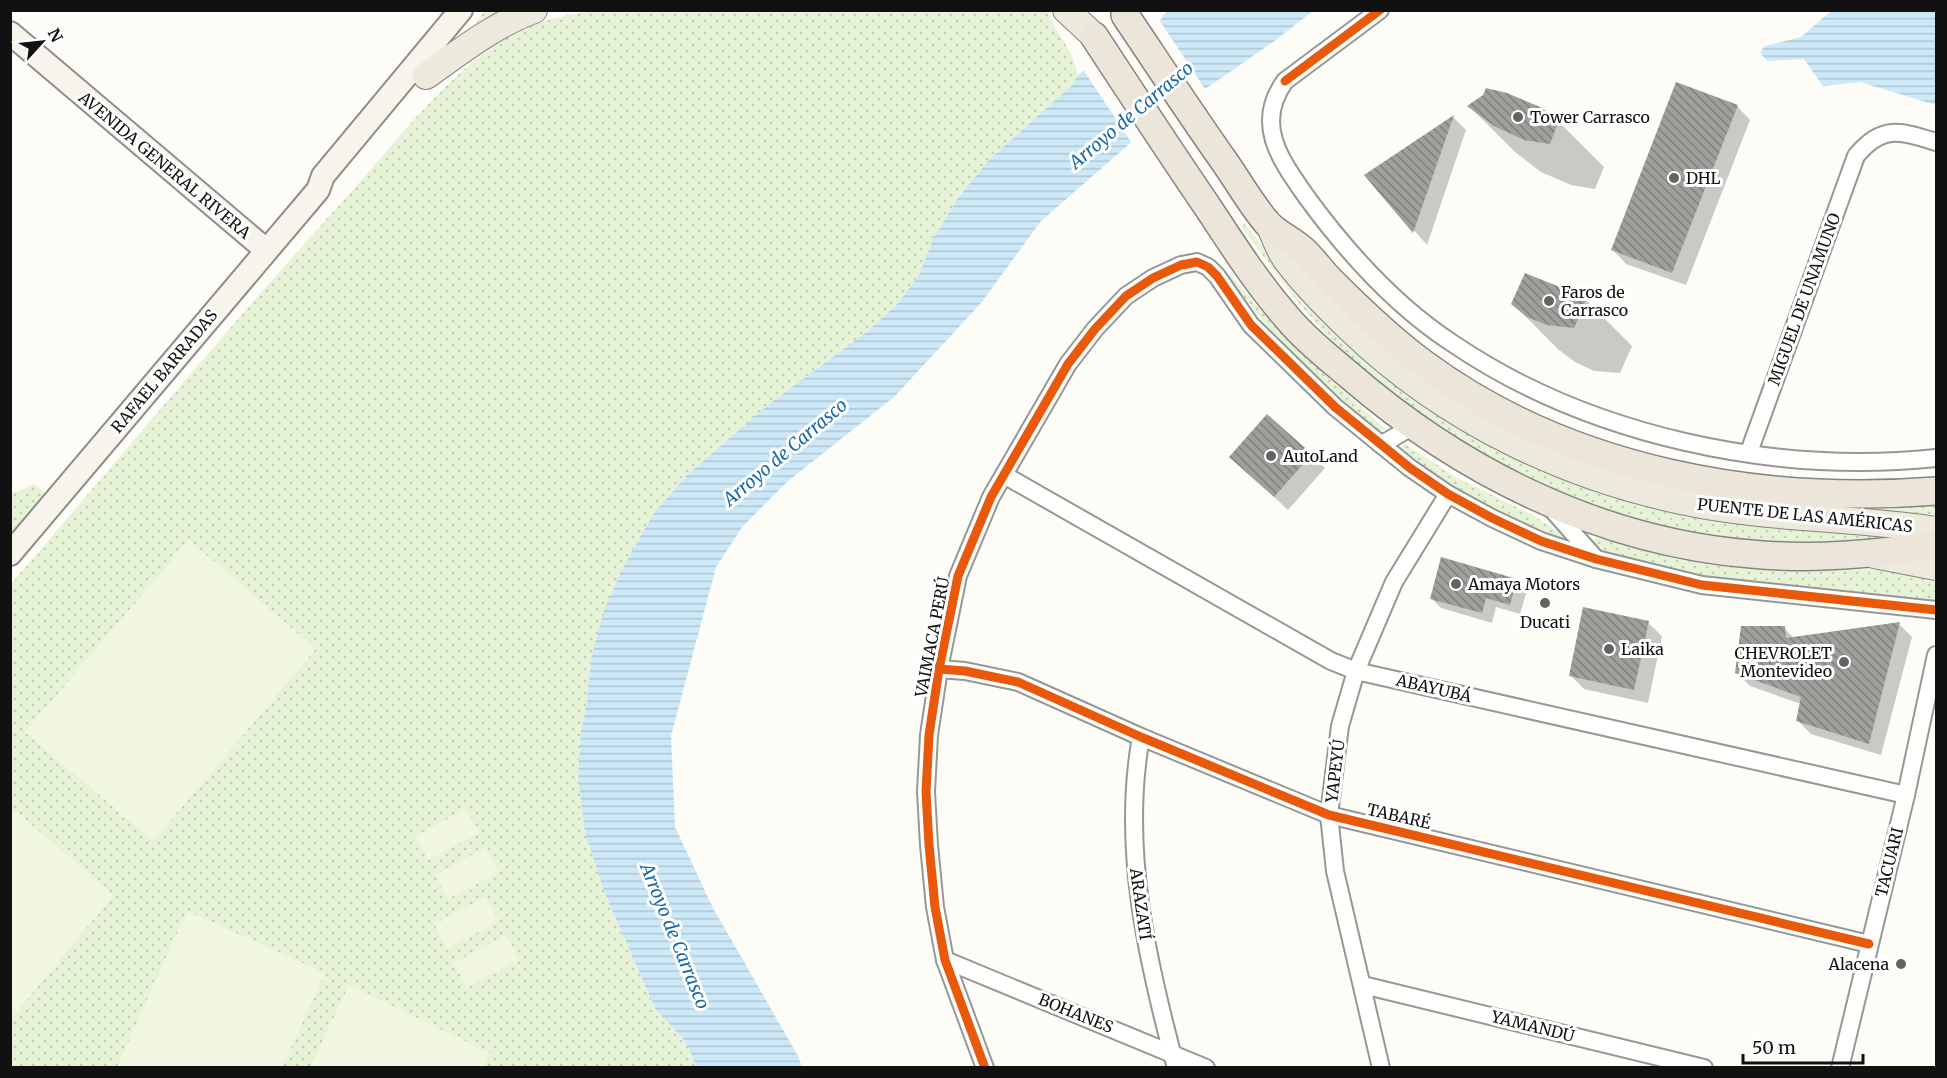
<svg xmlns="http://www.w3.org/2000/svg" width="1947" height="1078" font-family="Merriweather,serif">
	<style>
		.grass { fill: url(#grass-dots) }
		.pitch { fill: #f0f6e1 }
		.water { fill: url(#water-rules) }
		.pier { fill: #fdfcf7 }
		.shadow { fill: #0003 }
		.building { fill: url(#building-back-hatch) }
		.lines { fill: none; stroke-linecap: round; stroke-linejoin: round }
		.minor-casing { stroke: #979795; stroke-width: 20 }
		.secondary-casing { stroke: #8e8d8b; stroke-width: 26 }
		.primary-casing { stroke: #858482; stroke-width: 28 }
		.trunk-casing { stroke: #858482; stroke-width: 30 }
		.minor { stroke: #fffffe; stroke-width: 16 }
		.secondary { stroke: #f6f4eb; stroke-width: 22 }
		.primary { stroke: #ede9dc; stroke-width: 26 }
		.trunk { stroke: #ece5da; stroke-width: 27 }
		.cycleway-casing { stroke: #fff; stroke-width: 13 }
		.cycleway { stroke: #e8590c; stroke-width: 9 }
		.poi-dot { fill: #646362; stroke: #fff; stroke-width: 2 }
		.labels { text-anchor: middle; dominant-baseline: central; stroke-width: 6; stroke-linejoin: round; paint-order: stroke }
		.poi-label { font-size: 16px; fill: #111; stroke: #fff; text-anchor: start }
		.street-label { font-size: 16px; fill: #111; stroke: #fff }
		.water-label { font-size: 18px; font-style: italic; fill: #1768a6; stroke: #fff }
	</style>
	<defs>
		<pattern id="grass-dots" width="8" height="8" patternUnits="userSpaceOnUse" patternTransform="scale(1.5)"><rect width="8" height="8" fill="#e7f3d7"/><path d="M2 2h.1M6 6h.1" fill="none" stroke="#c5cfb8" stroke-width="1.8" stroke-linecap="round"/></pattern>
		<pattern id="water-rules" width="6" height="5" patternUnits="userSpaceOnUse" patternTransform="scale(1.5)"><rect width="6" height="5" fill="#cde8f7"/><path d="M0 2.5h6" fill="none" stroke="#afc6d3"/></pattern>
		<pattern id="building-back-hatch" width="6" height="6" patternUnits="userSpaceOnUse" patternTransform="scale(1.5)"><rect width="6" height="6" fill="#a19f9c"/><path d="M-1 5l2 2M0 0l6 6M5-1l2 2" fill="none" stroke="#82807e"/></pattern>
	</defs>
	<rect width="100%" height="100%" fill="#fdfcf7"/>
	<g class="grass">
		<path d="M601,10L1046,11L1071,54L1078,75L1072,85L989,160L958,198L933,239L919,275L899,302L868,331L768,405L687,475L654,513L627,560L587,702L581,731L578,774L605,894L656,1010L685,1041L697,1067L11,1068V584C124,453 235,319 352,191C399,138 452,68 514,34C540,19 571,14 601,10Z"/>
		<polygon points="484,11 513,11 472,29"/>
		<polygon points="1244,223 1301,295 1389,377 1866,531 1916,540 1846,546 1703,539 1600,513 1474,454 1379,386 1333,342 1295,299 1241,226"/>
		<polygon points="1229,273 1275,327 1386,430 1378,431 1335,397 1270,330 1229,278"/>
		<path d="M1405,444L1457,478L1533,515L1568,539C1507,522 1449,488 1401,448Z"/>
		<polygon points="34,484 45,493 11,533 11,493 22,490"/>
		<polygon points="1936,500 1936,515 1886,510 1881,512 1785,501"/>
		<polygon points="1594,538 1600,538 1671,558 1710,564 1783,572 1863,569 1904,571 1936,576 1936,601 1703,576 1602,551 1592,541"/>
	</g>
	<g class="pitch">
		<polygon points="189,540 316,649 153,841 25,732"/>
		<polygon points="11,807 114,895 11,1019"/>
		<polygon points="466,809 479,833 428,860 415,836"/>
		<polygon points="486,847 499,872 448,899 435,875"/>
		<polygon points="486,897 499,921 447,949 434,924"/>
		<polygon points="187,911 325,973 282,1067 117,1067"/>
		<polygon points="506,935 519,960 467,987 454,963"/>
		<polygon points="349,985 490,1053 484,1067 310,1067"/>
	</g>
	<g class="water">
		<polygon points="1167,11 1313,11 1273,42 1143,132 1041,221 981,303 894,397 788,481 743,526 716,567 671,736 675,827 713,908 798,1056 802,1067 697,1067 685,1041 656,1010 605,894 585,832 578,774 581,731 587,702 591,659 604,610 627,560 654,513 687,475 768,405 868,331 899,302 919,275 933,239 958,198 989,160 1072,85 1078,75 1161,19"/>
		<polygon points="1831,11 1936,11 1936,105 1860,82 1823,86 1804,59 1768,61 1760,53 1765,46 1801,37"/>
	</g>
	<polygon class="pier" points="1158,18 1207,92 1133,145 1082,68"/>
	<g class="shadow">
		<polygon points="1469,106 1558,121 1604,167 1595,189 1571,185 1541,172 1515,152"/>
		<polygon points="1737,106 1750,120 1686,285 1626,264 1613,250"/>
		<polygon points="1453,117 1466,130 1427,245 1366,176"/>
		<polygon points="1586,300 1632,346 1620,373 1594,371 1575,362 1559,350 1513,304"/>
		<polygon points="1267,416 1325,468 1288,510 1231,457"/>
		<polygon points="1517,580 1527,590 1520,614 1496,607 1492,623 1441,608 1431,598"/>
		<polygon points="1648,623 1662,636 1648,703 1584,689 1570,675"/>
		<polygon points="1899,624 1912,637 1881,755 1811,734 1798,721 1801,704 1750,686 1737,673 1784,628 1795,639"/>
	</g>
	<g class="building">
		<polygon points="1676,82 1738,105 1672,273 1611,250"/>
		<polygon points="1486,88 1507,93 1540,107 1559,120 1550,144 1524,140 1494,126 1467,106 1483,95"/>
		<polygon points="1454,115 1413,233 1364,175"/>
		<polygon points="1525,273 1587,298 1574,328 1547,325 1527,317 1511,304"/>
		<polygon points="1267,414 1312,454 1274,497 1229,457"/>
		<polygon points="1441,557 1517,579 1510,605 1486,598 1482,613 1430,599"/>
		<polygon points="1583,607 1649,621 1634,690 1569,676"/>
		<polygon points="1900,622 1869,744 1796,721 1801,697 1735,673 1741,626 1785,626 1786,638"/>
	</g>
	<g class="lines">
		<defs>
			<g id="minor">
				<path d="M1380,10L1285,81C1253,125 1282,162 1308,199C1347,252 1397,307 1452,343C1589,436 1773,475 1936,458"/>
				<polyline points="1379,443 1386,442 1413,426"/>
				<path d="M1749,452L1856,156C1882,124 1901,131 1936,142"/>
				<polyline points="1004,475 1331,661 1356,671 1906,795"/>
				<polyline points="1549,506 1596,559"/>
				<polyline points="939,669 965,671 1018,682 1141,737 1329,815 1869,944"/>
				<path d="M1141,737C1121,848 1147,960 1176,1068"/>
				<polyline points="945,960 1206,1068"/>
				<polyline points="1363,985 1704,1068"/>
				<polyline points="985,1068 945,960 935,907 929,845 926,792 929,735 939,669 958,576 991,497 1068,364 1095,329 1126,296 1153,278 1181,265 1197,262 1208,267 1217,276 1251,325 1335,407 1410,468 1448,494 1492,518 1541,541 1596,559 1702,585 1936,610"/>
				<polyline points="1381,1068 1335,871 1329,815 1334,774 1340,726 1356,671 1394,582 1448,494"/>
				<polyline points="1840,1068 1906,795 1936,655"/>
			</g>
			<g id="secondary">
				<polyline points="10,33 266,250"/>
				<polyline points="10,554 318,190 323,176 461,10"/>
			</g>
			<g id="primary">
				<polyline points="1066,10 1094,36"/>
				<path d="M426,76C461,51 494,25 534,10"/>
				<path d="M1269,224C1274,236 1279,251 1287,261C1305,285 1327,307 1349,328C1445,421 1570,481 1701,505C1779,519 1859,518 1936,530"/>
				<polyline points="1874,555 1936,567"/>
			</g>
			<g id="trunk">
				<path d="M1125,15C1158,64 1190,113 1224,161C1238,181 1251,204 1267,223C1277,234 1292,240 1303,250C1313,259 1321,271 1330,280C1360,310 1390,339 1424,364C1569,471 1760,505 1936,491"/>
				<path d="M1094,36C1132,94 1170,152 1209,209C1234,247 1259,286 1290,321C1307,341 1329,358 1349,375C1461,472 1601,542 1751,554C1813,560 1875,554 1936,545"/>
			</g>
		</defs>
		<use href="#minor" class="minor-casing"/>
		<use href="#secondary" class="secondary-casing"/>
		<use href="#primary" class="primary-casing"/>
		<use href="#trunk" class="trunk-casing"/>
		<use href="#minor" class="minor"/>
		<use href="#secondary" class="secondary"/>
		<use href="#primary" class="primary"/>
		<use href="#trunk" class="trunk"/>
		<defs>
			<g id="cycleway">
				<polyline points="1285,81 1380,10"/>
				<polyline points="939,669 965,671 1018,682 1141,737 1329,815 1869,944"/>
				<polyline points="985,1068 945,960 935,907 929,845 926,792 929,735 939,669 958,576 991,497 1068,364 1095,329 1126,296 1153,278 1181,265 1197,262 1208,267 1217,276 1251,325 1335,407 1410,468 1448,494 1492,518 1541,541 1596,559 1702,585 1936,610"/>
			</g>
		</defs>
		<use href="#cycleway" class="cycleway-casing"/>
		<use href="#cycleway" class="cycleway"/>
	</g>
	<g class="poi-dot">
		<circle cx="1518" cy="117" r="6"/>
		<circle cx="1674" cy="178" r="6"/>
		<circle cx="1549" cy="301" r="6"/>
		<circle cx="1271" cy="456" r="6"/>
		<circle cx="1456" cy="584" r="6"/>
		<circle cx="1545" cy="603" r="6"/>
		<circle cx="1609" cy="649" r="6"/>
		<circle cx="1844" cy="662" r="6"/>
		<circle cx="1901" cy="964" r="6"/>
	</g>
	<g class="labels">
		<g class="poi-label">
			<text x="1530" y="117">Tower Carrasco</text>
			<text x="1686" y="178">DHL</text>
			<text x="1561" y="292">Faros de<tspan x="1561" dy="18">Carrasco</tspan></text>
			<text x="1283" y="456">AutoLand</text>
			<text x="1468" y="584">Amaya Motors</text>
			<text x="1545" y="622" text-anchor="middle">Ducati</text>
			<text x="1621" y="649">Laika</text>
			<text x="1832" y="653" text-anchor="end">CHEVROLET<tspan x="1832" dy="18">Montevideo</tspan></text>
			<text x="1889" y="964" text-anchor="end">Alacena</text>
		</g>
		<g class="street-label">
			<text transform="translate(165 165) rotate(40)">AVENIDA GENERAL RIVERA</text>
			<text transform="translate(1804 299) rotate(-70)">MIGUEL DE UNAMUNO</text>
			<text transform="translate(164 371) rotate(-50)">RAFAEL BARRADAS</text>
			<text transform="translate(1805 515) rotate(6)">PUENTE DE LAS AMÉRICAS</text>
			<text transform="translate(932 637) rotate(-79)">VAIMACA PERÚ</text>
			<text transform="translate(1434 688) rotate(13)">ABAYUBÁ</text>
			<text transform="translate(1335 771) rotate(-83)">YAPEYÚ</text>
			<text transform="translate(1399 816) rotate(13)">TABARÉ</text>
			<text transform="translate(1889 862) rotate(-76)">TACUARI</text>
			<text transform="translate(1141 904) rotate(82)">ARAZATÍ</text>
			<text transform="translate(1076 1013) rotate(22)">BOHANES</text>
			<text transform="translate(1533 1026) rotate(14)">YAMANDÚ</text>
		</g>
		<g class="water-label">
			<text transform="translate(1131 115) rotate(-40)">Arroyo de Carrasco</text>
			<text transform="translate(785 452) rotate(-40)">Arroyo de Carrasco</text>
			<text transform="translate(675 936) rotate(68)">Arroyo de Carrasco</text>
		</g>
	</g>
	<rect width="1947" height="1078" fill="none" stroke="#111111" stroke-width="24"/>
	<g transform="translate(42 42) rotate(63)" stroke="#ffffff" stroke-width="4.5" paint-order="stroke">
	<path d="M0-4.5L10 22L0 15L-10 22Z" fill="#111111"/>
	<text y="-9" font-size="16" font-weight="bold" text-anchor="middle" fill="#111111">N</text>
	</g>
	<path d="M1743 1054v9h120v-9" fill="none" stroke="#111111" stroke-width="3"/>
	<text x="1752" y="1054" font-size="18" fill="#111111" stroke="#ffffff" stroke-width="4.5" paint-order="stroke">50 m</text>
</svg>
